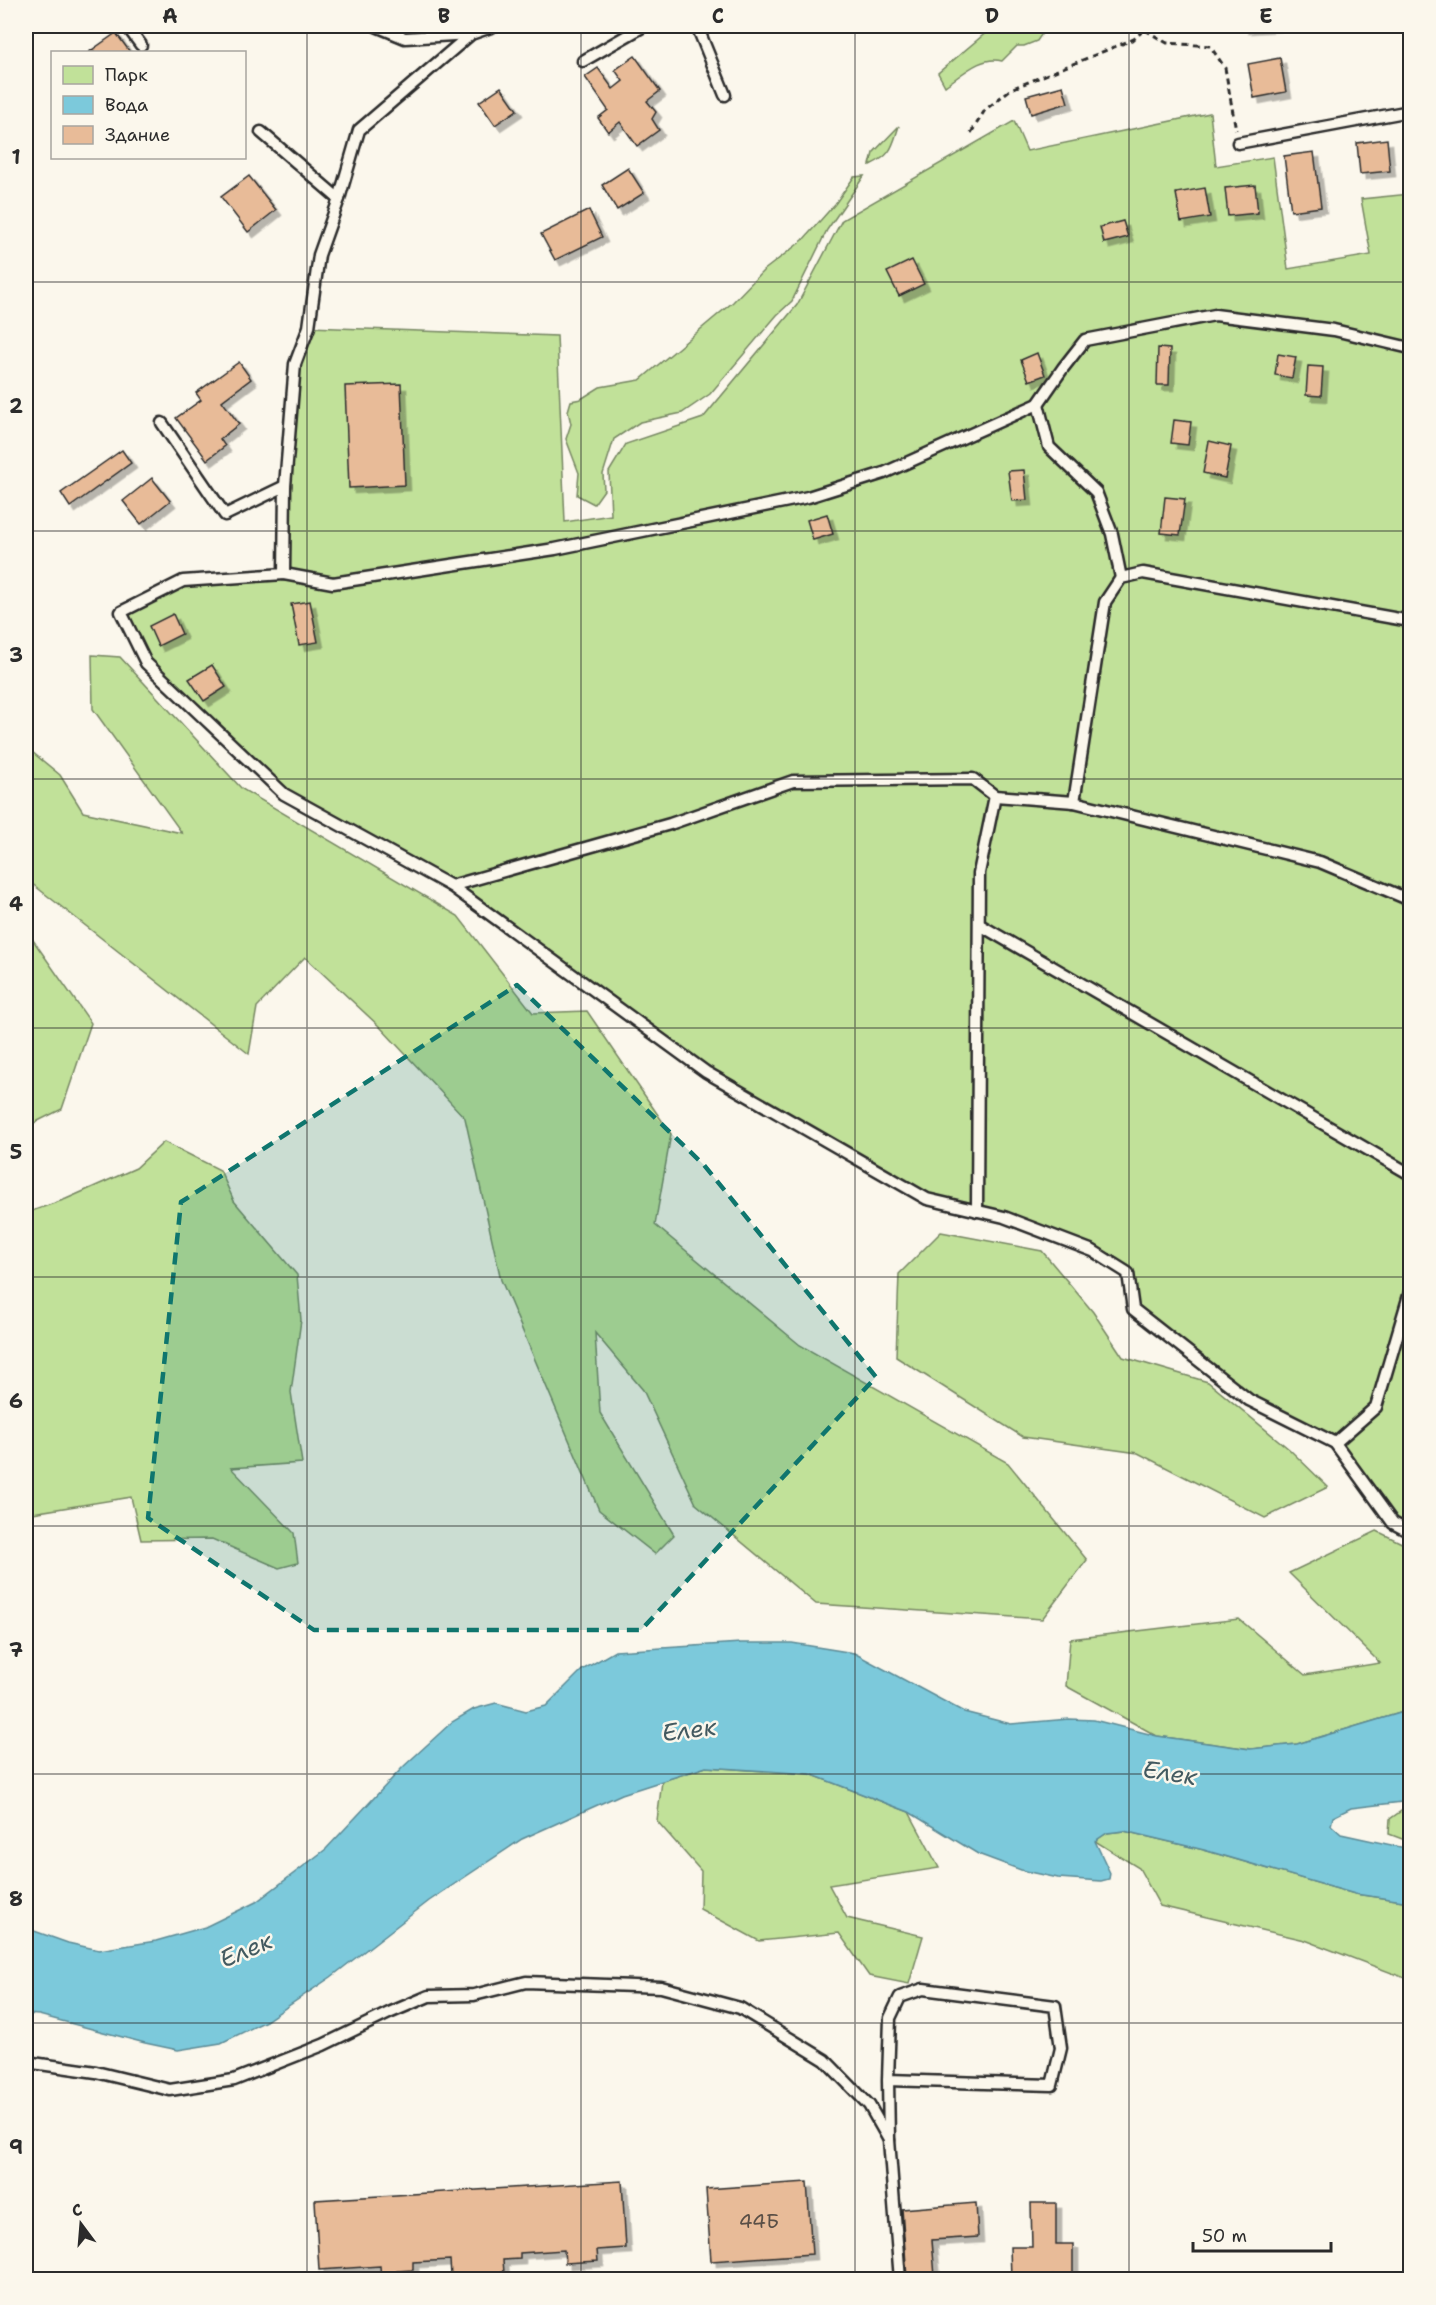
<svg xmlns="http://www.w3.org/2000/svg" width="1436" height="2305" font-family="'Shantell Sans',sans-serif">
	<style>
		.green { fill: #c1e199; stroke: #768662; stroke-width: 1.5 }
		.water { fill: #7cc9db; stroke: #5c8a95; stroke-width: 1.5 }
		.building { fill: #e8bb98; stroke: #2b2b2b; stroke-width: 1.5; filter: url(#shadow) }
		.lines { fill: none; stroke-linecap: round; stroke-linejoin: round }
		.lane-casing { stroke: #2b2b2b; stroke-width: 15 }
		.path { stroke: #2b2b2b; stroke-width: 3; stroke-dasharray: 6 4.5; stroke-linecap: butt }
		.lane { stroke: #fbf7ec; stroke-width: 10 }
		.marked { fill: #0f766e; fill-opacity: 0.2; stroke: #0f766e; stroke-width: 4.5; stroke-dasharray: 12 8; stroke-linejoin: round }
		.grid { fill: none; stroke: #2b2b2b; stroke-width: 1.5; stroke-opacity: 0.55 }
		.labels { text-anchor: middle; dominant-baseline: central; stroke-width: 5; stroke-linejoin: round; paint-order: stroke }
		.number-label { font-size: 20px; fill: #5a4f46 }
		.water-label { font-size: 24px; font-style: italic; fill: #435a60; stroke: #fbf7ec }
		.neatline { fill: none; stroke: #2b2b2b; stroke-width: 2 }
		.grid-label { font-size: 20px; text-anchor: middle; font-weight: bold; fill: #2b2b2b }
	</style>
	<defs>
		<filter id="shadow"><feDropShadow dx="5.5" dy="5.5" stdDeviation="0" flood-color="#0004"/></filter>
	</defs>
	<rect width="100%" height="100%" fill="#fbf7ec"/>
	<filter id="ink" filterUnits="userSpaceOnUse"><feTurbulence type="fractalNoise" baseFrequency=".0167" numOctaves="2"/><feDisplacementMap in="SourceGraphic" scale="12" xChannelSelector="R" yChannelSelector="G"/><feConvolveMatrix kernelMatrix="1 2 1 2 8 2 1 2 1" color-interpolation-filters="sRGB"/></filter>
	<g filter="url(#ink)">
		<g class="green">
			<path d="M1012,26H1059L1043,32L1037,41L1024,46H1017L1002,61C981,55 962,75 945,86L938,73L988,31H999Z"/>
			<polygon points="1210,113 1216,166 1273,157 1288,269 1371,255 1361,199 1410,194 1410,1532 1393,1523 1335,1443 1249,1400 1133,1309 1128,1273 1093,1251 1004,1217 927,1199 706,1072 451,886 284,794 146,663 121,612 183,581 284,574 295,364 309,327 557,336 565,522 611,515 609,472 626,444 703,418 797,305 842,220 1014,121 1027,151"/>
			<path d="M899,126C892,147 892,155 870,165L873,153Z"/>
			<polygon points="864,176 827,230 792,301 777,315 710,394 682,413 640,422 614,439 603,474 604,490 594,504 577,495 579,473 566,439 571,424 568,411 571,401 581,399 600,387 640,380 733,302 763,271 803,240 835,204 854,177"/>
			<polygon points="92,655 120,657 242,789 458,916 533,1013 587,1011 671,1134 655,1225 800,1345 1008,1463 1087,1560 1042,1619 816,1604 696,1504 643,1390 595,1333 600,1413 674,1535 655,1554 599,1510 501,1280 465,1118 381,1028 305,957 257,1007 249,1054 26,879 26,747 60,775 83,812 182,833 93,709"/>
			<polygon points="26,930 91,1023 62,1109 26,1127"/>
			<polygon points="164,1142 220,1170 234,1201 297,1275 301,1320 291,1392 302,1463 231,1468 294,1533 298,1563 279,1568 212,1539 141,1540 131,1497 26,1514 26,1213 66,1199 136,1168"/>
			<polygon points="941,1232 1042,1251 1093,1312 1123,1357 1208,1382 1289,1449 1328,1487 1265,1518 1138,1453 1023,1437 896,1357 899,1274"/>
			<polygon points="1377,1531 1410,1547 1410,1710 1297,1744 1251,1749 1157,1736 1066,1686 1070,1639 1239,1619 1305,1675 1380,1663 1289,1573"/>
			<polygon points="706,1767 810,1774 909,1812 939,1868 829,1885 847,1918 923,1936 909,1984 869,1976 839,1933 759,1941 700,1909 701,1871 657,1821 662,1781"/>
			<polygon points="1404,1809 1410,1809 1410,1842 1389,1834 1390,1819"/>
			<polygon points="1124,1831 1204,1850 1355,1894 1410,1902 1410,1980 1305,1940 1160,1906 1139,1868 1095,1841 1107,1833"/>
		</g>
		<polygon class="water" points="741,1643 792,1643 854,1653 964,1712 1011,1724 1069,1719 1094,1720 1157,1736 1250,1749 1297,1744 1410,1710 1410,1801 1351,1808 1333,1817 1331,1825 1341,1834 1410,1849 1410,1902 1355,1894 1204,1850 1124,1831 1107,1833 1095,1841 1110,1873 1109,1879 1101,1881 1058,1878 1021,1870 978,1854 909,1812 810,1774 706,1767 622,1794 522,1839 429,1901 331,1977 266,2021 221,2043 178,2050 145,2043 39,2015 26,2014 26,1928 68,1943 99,1950 156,1941 205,1927 256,1902 326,1849 403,1767 452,1722 474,1709 496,1703 526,1711 546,1706 582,1670 615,1651"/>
		<g class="building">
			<polygon points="1242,26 1276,26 1243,28"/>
			<polygon points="116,33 130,52 89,52"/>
			<polygon points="635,56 660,91 647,101 656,112 652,119 659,130 637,146 620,122 608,132 598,118 608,110 585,77 598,68 613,89 623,81 615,70"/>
			<polygon points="1280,58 1286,92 1254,98 1248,64"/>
			<polygon points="1063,86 1068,103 1031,114 1026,96"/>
			<polygon points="501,87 517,110 495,125 479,102"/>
			<polygon points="1387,139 1390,171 1360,174 1357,143"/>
			<polygon points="1314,152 1321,207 1291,211 1284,156"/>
			<polygon points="628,168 644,193 617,210 602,185"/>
			<polygon points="249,176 276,210 248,232 221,197"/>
			<polygon points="1255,185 1258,213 1228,216 1225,188"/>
			<polygon points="1205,188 1210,217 1181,222 1176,193"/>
			<polygon points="589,210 602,237 555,260 541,234"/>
			<polygon points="1123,221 1128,237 1104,243 1100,227"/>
			<polygon points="912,260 924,284 899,296 887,272"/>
			<polygon points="1158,348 1170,349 1169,385 1157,385"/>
			<polygon points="1037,353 1045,375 1029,381 1021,360"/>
			<polygon points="1278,354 1296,357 1292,378 1275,375"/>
			<polygon points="239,362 251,379 222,401 239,424 220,439 225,446 207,460 176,418 201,400 196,393"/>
			<polygon points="1308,366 1323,367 1321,396 1306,395"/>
			<polygon points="401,384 405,485 349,488 345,386"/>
			<polygon points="1174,420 1191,422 1188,445 1171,443"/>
			<polygon points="1209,441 1231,446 1225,478 1203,473"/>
			<polygon points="122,450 131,463 70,507 61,493"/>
			<polygon points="1024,470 1027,500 1012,501 1008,471"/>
			<polygon points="152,478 170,501 141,524 123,501"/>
			<polygon points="1165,497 1185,499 1180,535 1161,533"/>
			<polygon points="827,514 833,534 813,540 807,520"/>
			<polygon points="310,601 318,642 299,645 291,604"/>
			<polygon points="173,614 182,634 158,646 149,626"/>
			<polygon points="212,665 226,687 204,701 189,679"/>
			<polygon points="622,2181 626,2248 597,2250 598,2261 565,2263 564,2250 520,2253 520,2259 503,2260 504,2272 451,2276 450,2260 413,2262 413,2270 397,2271 397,2280 381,2280 380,2266 319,2270 315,2200"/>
			<polygon points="807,2182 812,2254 711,2261 706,2189"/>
			<polygon points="976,2203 978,2237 932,2240 935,2276 907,2278 902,2209"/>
			<polygon points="1031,2203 1056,2203 1056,2244 1073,2244 1073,2275 1011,2277 1010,2247 1032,2247"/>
		</g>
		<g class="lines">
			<defs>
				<g id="lane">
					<polyline points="127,26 141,45"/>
					<polyline points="376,26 405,38 470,34"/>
					<polyline points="494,26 471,34 359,130 339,199 319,255 309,327 295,364 285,486 284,574 183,581 121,612 146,663 284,794 451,886 706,1072 927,1199 1004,1217 1093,1251 1128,1273 1133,1309 1249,1400 1335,1443 1393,1523 1410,1532"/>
					<polyline points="697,26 725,95"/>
					<polyline points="583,61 644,26"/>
					<polyline points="261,132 339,199"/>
					<polyline points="1238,143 1410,111"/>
					<polyline points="1038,404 1049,447 1096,492 1112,534 1121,578"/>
					<polyline points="162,423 225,515 285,486"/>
					<polyline points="284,574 333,583 555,549 808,497 884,473 1038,404 1063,368 1085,340 1215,315 1334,330 1410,348"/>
					<polyline points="1074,802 1105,602 1121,578 1143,573 1410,621"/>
					<polyline points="451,886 670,824 793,781 973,779 995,796 1074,802 1320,862 1410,900"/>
					<polyline points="980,925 1410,1174"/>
					<polyline points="977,1211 979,873 995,796"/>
					<polyline points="1335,1443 1376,1407 1410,1292"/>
					<polyline points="26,2062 96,2072 170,2090 234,2080 323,2045 389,2013 429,1996 474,1995 526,1982 661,1987 740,2008 825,2060 869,2105 889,2140"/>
					<polyline points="888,2080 1052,2085 1061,2048 1055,2006 923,1989 900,1997 890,2018 888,2080 889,2140 900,2280"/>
				</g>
			</defs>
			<use href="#lane" class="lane-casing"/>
			<g class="path">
				<polyline points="1145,30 1167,43 1210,46 1225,68 1236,130"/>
				<polyline points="971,133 985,110 1011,89 1134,39 1148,26"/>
			</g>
			<use href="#lane" class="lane"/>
		</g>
	</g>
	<path class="marked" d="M517,985L704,1165L876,1377L641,1630H314L148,1518L181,1202Z"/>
	<path class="grid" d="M307,26V2280M581,26V2280M855,26V2280M1129,26V2280M26,282H1410M26,531H1410M26,779H1410M26,1028H1410M26,1277H1410M26,1526H1410M26,1774H1410M26,2023H1410"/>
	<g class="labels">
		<g class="number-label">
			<text x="759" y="2221">44Б</text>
		</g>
		<g class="water-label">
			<text transform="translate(689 1730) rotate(-7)">Елек</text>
			<text transform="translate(1170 1773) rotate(9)">Елек</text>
			<text transform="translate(246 1950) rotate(-23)">Елек</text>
		</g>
	</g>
	<rect width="1436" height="2305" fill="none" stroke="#fbf7ec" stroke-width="66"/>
	<rect x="51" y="51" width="195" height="108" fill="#fbf7ec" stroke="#a8a59f" stroke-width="1.5"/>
	<rect x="63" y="66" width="30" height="18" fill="#c1e199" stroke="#a8a59f" stroke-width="1.5"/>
	<text x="105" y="81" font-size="18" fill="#2b2b2b">Парк</text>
	<rect x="63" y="96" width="30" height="18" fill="#7cc9db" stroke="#a8a59f" stroke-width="1.5"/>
	<text x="105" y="111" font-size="18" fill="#2b2b2b">Вода</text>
	<rect x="63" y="126" width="30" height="18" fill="#e8bb98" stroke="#a8a59f" stroke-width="1.5"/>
	<text x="105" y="141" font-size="18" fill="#2b2b2b">Здание</text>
	<g transform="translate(81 2224) rotate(344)" stroke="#fbf7ec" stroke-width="4.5" paint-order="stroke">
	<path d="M0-4.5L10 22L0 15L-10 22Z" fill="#2b2b2b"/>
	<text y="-9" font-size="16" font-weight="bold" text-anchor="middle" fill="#2b2b2b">С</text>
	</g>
	<path d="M1193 2242v9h138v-9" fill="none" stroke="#2b2b2b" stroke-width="3"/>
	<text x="1202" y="2242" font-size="18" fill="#2b2b2b" stroke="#fbf7ec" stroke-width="4.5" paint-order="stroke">50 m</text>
	<rect x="33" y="33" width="1370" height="2239" class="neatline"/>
	<g class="grid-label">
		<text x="170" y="23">A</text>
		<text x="444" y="23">B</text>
		<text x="718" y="23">C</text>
		<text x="992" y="23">D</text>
		<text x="1266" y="23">E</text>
		<text x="16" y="164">1</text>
		<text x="16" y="413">2</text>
		<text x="16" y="662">3</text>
		<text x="16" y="911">4</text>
		<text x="16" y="1159">5</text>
		<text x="16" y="1408">6</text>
		<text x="16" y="1657">7</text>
		<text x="16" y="1906">8</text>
		<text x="16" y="2154">9</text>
	</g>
</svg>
